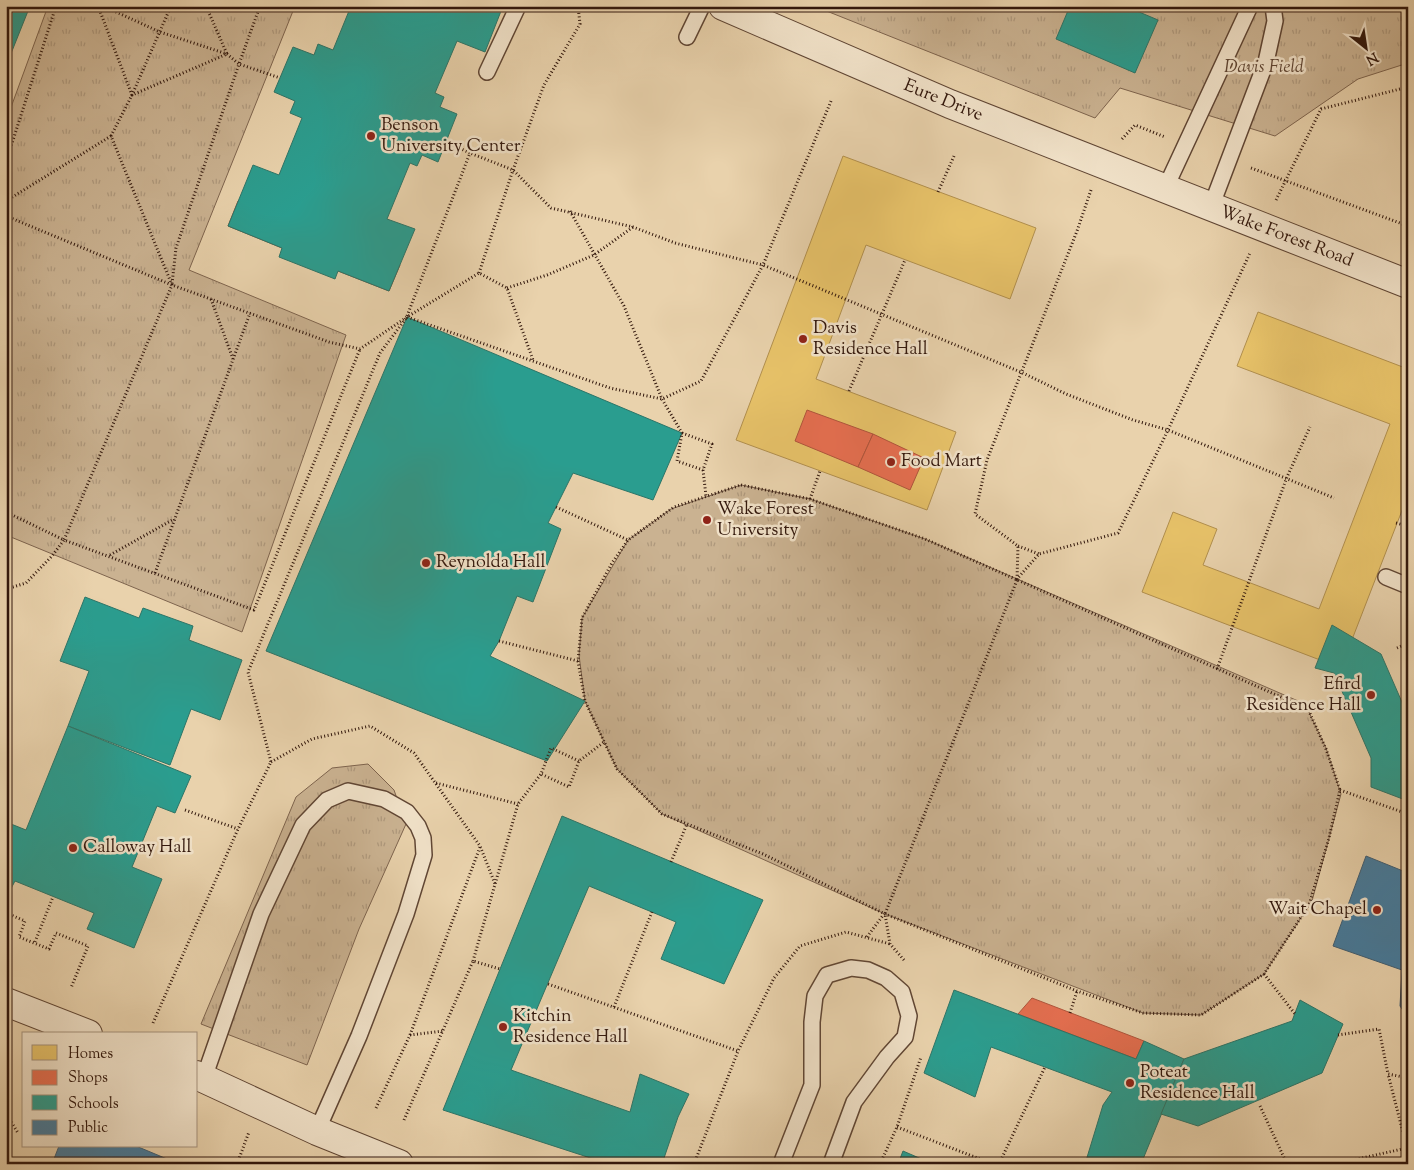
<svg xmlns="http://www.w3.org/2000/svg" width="1414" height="1170" font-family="'Sorts Mill Goudy',serif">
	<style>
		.grass { fill: url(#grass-tufts); stroke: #7e644e }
		.homes { fill: #e9c46a; stroke: #b2904e }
		.shops { fill: #e76f51; stroke: #b1553c }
		.schools { fill: #2a9d8f; stroke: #2c7568 }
		.public { fill: #457b9d; stroke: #3f5d72 }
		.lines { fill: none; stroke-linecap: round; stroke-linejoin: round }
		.lane-casing { stroke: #604634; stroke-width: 18 }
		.street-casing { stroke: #604634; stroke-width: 30 }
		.path { stroke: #32170c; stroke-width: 3; stroke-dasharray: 1 2.5; stroke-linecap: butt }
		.lane { stroke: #f1e2c9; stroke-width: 15 }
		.street { stroke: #f1e2c9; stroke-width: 28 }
		.poi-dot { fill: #8f2418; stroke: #f1e2c9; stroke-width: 2 }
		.labels { text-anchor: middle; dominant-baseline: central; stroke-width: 5; stroke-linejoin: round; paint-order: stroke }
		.park-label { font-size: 18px; font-style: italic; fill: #604634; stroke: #f1e2c9 }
		.street-label { font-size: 18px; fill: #32170c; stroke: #f1e2c9 }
		.poi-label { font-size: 18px; fill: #32170c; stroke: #f1e2c9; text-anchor: start }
	</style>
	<defs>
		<pattern id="grass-tufts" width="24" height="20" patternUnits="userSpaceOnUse" patternTransform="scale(1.25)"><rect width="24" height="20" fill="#cab291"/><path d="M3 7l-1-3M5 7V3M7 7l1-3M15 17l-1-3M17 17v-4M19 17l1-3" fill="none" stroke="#ae987c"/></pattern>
	</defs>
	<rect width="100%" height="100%" fill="#e9d2ac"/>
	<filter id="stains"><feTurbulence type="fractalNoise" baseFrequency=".004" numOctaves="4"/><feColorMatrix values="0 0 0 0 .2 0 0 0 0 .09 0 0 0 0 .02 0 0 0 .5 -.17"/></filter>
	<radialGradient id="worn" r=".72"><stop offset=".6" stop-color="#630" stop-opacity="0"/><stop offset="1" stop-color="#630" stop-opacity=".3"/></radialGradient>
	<g class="grass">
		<polygon points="48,6 295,6 189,270 346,335 242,632 6,535 6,121"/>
		<polygon points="814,6 1408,6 1408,63 1358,79 1275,136 1120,88 1095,118"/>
		<polygon points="741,485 810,499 925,539 1305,704 1326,748 1341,794 1312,901 1264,974 1201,1015 1143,1013 885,914 662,814 617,769 585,701 579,655 582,618 628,540 671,509"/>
		<polygon points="368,764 394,790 406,824 359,929 307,1065 201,1024 296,797 332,768"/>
	</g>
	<g class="homes">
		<polygon points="843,156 1036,228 1010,299 866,245 816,379 956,432 927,510 736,440"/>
		<polygon points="1258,312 1408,369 1408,495 1341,668 1142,592 1173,512 1217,529 1203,565 1319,609 1390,424 1237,366"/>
	</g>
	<g class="shops">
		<polygon points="238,201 293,223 282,248 228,226"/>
		<polygon points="349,245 400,265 389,291 338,271"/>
		<polygon points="807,410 873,434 858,467 795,441"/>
		<polygon points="873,434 924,458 910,490 858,467"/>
		<polygon points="1032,998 1144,1041 1136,1059 1018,1014"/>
	</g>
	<g class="schools">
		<polygon points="6,6 30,6 6,66"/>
		<polygon points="351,6 503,6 485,52 457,41 435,93 444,97 440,107 457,114 438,162 422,155 417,166 410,163 387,219 415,229 389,291 338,271 335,279 279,257 282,248 228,226 253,165 279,175 302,118 290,113 295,101 274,92 293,47 314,55 318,44 333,50"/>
		<polygon points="1070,6 1125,6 1158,20 1135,73 1056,39"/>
		<polygon points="407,317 682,433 653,500 573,473 548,523 561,529 533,602 517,596 499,641 490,656 585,701 547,761 266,651"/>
		<polygon points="85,597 139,618 143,608 193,626 189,640 242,660 220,720 191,709 170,765 68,726 89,671 60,661"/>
		<polygon points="1332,625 1381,654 1408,716 1408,801 1371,787 1371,758 1334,673 1315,668"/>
		<polygon points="68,726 191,776 175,813 157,806 132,867 162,879 134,948 87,929 94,913 15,881 6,898 6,822 26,830"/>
		<polygon points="562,816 763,900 724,984 661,959 676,922 589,886 511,1070 630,1112 640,1074 689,1094 678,1117 662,1164 609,1164 443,1110"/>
		<polygon points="954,990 1136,1059 1144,1041 1184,1059 1141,1164 1085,1164 1103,1105 1112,1092 991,1047 975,1097 924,1073"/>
		<polygon points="1300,1000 1343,1024 1322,1073 1198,1126 1161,1114 1184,1059 1292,1021"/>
		<polygon points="903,1151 933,1164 898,1164"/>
	</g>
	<g class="public">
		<polygon points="1366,856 1408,873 1408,1018 1400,1006 1402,970 1333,946"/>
		<polygon points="59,1146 136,1146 179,1164 52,1164"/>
	</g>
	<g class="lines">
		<defs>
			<g id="lane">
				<polyline points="687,37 702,6"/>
				<polyline points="487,72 518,6"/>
				<polyline points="1165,189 1250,6"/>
				<polyline points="1211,207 1266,62 1275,21 1273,6"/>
				<polyline points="1386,577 1408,586"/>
				<polyline points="204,1078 261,914 303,825 327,800 348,791 384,799 407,812 418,826 423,838 424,855 406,914 359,1036 317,1131"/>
				<polyline points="781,1164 812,1085 812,1022 815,996 827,975 851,968 868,970 886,978 902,992 909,1016 905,1037 887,1057 854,1102 831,1164"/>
			</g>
			<g id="street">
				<polyline points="723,6 950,104 1408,284"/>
				<polyline points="6,1002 88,1034"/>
				<polyline points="196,1075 317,1131 399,1164"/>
			</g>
		</defs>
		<use href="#lane" class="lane-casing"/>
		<use href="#street" class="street-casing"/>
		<g class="path">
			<polyline points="98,6 132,95 227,54 206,6"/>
			<polyline points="103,6 160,32 227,54 239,64 176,248 172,284"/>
			<polyline points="260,6 239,64 280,78"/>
			<polyline points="831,101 763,265 1023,373 1066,394 1133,420 1168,430 1334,498"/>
			<polyline points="111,136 132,95 171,6"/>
			<polyline points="1122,139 1135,125 1165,137"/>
			<polyline points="6,162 56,6"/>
			<polyline points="1251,168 1408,226"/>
			<polyline points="1091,190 1077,231 987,460 975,514 1018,546 1017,579 1039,554 1118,533 1168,430 1250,253"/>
			<polyline points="938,192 954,156"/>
			<polyline points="1276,200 1321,109 1408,87"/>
			<polyline points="6,201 111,136 172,285 64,540 6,512"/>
			<polyline points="570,211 624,306 662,399 682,433 677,461 703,470"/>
			<polyline points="6,216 172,285 329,342 360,349 407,317 479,273 507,288 533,360"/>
			<polyline points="479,273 513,170 544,85 580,24 578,6"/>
			<polyline points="507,288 547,275 594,255 633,227"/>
			<polyline points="211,299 233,359"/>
			<polyline points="407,316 470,153 446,142"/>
			<polyline points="849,391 905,260"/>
			<polyline points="682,433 712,444 703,470 706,496"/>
			<polygon points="741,485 810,499 925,539 1308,709 1326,749 1340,790 1329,838 1309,905 1264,974 1201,1015 1143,1013 1077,991 885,914 763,854 662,814 617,769 585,701 578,661 582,618 612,563 628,540 674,507"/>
			<polyline points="810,499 820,471"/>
			<polyline points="556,507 628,540"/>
			<polyline points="1396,523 1408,526"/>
			<polyline points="1018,546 1039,554"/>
			<polyline points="110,555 174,519"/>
			<polyline points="155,573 250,313"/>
			<polyline points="6,589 26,583 52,556 64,540 254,610 360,349"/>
			<polyline points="499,641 578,661"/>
			<polyline points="1397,648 1408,643"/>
			<polyline points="1217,669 1287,477 1310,427"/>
			<polyline points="579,761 551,748 541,774 569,787 579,761 604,742"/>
			<polyline points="271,762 312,739 370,726 414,753 480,846 495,884"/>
			<polyline points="436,783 518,804"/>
			<polyline points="1340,790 1408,814"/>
			<polyline points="185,810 238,829"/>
			<polyline points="671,862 687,824"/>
			<polyline points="6,913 25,921 19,937 49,949 56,933 88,946 71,988"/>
			<polyline points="867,937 884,914"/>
			<polyline points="35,942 53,897"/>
			<polyline points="904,960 890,944 885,914 1017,580"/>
			<polyline points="473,961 518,804 541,774"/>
			<polyline points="1264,974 1295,1014"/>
			<polyline points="548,984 738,1051"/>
			<polyline points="614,1007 652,912"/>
			<polyline points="1070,1013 1077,991"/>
			<polyline points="153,1023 238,829 271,762 248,672 380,353 407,317 610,388 662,399 701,381 763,265 675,243 633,227 551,208 513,170 470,153"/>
			<polyline points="410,1035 443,1031"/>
			<polyline points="1338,1035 1379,1029 1388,1074"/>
			<polyline points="1260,1106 1287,1164"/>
			<polyline points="376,1108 410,1035 480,847"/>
			<polyline points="6,1113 18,1133"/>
			<polyline points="404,1120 473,961 500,969"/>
			<polyline points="897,1127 993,1164"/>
			<polyline points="237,1164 249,1132"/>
			<polyline points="694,1164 738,1051 774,978 800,946 846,932 890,944"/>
			<polyline points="880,1164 897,1127 921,1057"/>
			<polyline points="999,1164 1045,1067"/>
			<polyline points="1335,1164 1407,1148 1388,1074 1408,1078"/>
		</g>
		<use href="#lane" class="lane"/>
		<use href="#street" class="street"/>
	</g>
	<g class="poi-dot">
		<circle cx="371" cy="136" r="5"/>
		<circle cx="803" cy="339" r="5"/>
		<circle cx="891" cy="462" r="5"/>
		<circle cx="707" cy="520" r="5"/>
		<circle cx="426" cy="563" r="5"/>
		<circle cx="1371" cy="695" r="5"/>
		<circle cx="73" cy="848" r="5"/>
		<circle cx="1377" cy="910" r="5"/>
		<circle cx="503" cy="1027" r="5"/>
		<circle cx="1130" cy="1083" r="5"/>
	</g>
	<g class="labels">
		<g class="park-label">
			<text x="1264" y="68">Davis Field</text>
		</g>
		<g class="street-label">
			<text transform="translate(943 101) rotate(22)">Eure Drive</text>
			<text transform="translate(1286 237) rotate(21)">Wake Forest Road</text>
		</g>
		<g class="poi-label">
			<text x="381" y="126">Benson<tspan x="381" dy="21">University Center</tspan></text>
			<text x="813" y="329">Davis<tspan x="813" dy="21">Residence Hall</tspan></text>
			<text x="901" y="462">Food Mart</text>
			<text x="717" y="510">Wake Forest<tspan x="717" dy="21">University</tspan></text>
			<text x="436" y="563">Reynolda Hall</text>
			<text x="1361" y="685" text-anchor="end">Efird<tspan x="1361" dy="21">Residence Hall</tspan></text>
			<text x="83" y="848">Calloway Hall</text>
			<text x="1367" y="910" text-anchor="end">Wait Chapel</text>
			<text x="513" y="1017">Kitchin<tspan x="513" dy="21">Residence Hall</tspan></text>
			<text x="1140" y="1073">Poteat<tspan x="1140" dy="21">Residence Hall</tspan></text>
		</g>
	</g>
	<rect width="1414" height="1170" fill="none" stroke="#e9d2ac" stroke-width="25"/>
	<rect x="8" y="8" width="1399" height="1155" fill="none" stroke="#32170c" stroke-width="2.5"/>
	<rect x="12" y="12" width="1389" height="1145" fill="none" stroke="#32170c"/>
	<rect x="22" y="1032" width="175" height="115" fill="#f1e2c9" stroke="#a5917d"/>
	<rect x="32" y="1045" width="25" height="15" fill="#e9c46a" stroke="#a5917d"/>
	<text x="68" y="1058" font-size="15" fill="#32170c">Homes</text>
	<rect x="32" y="1070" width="25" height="15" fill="#e76f51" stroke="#a5917d"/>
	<text x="68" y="1082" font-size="15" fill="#32170c">Shops</text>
	<rect x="32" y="1095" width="25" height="15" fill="#2a9d8f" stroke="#a5917d"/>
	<text x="68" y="1108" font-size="15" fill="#32170c">Schools</text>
	<rect x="32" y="1120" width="25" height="15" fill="#457b9d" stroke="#a5917d"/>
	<text x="68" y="1132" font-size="15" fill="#32170c">Public</text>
	<g transform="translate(1366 48) rotate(150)" stroke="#f1e2c9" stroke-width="4" paint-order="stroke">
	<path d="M0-4L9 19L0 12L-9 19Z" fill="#32170c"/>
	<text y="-8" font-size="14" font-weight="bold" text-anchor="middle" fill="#32170c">N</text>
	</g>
	<rect width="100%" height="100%" filter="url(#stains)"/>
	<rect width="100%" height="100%" fill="url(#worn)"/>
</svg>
